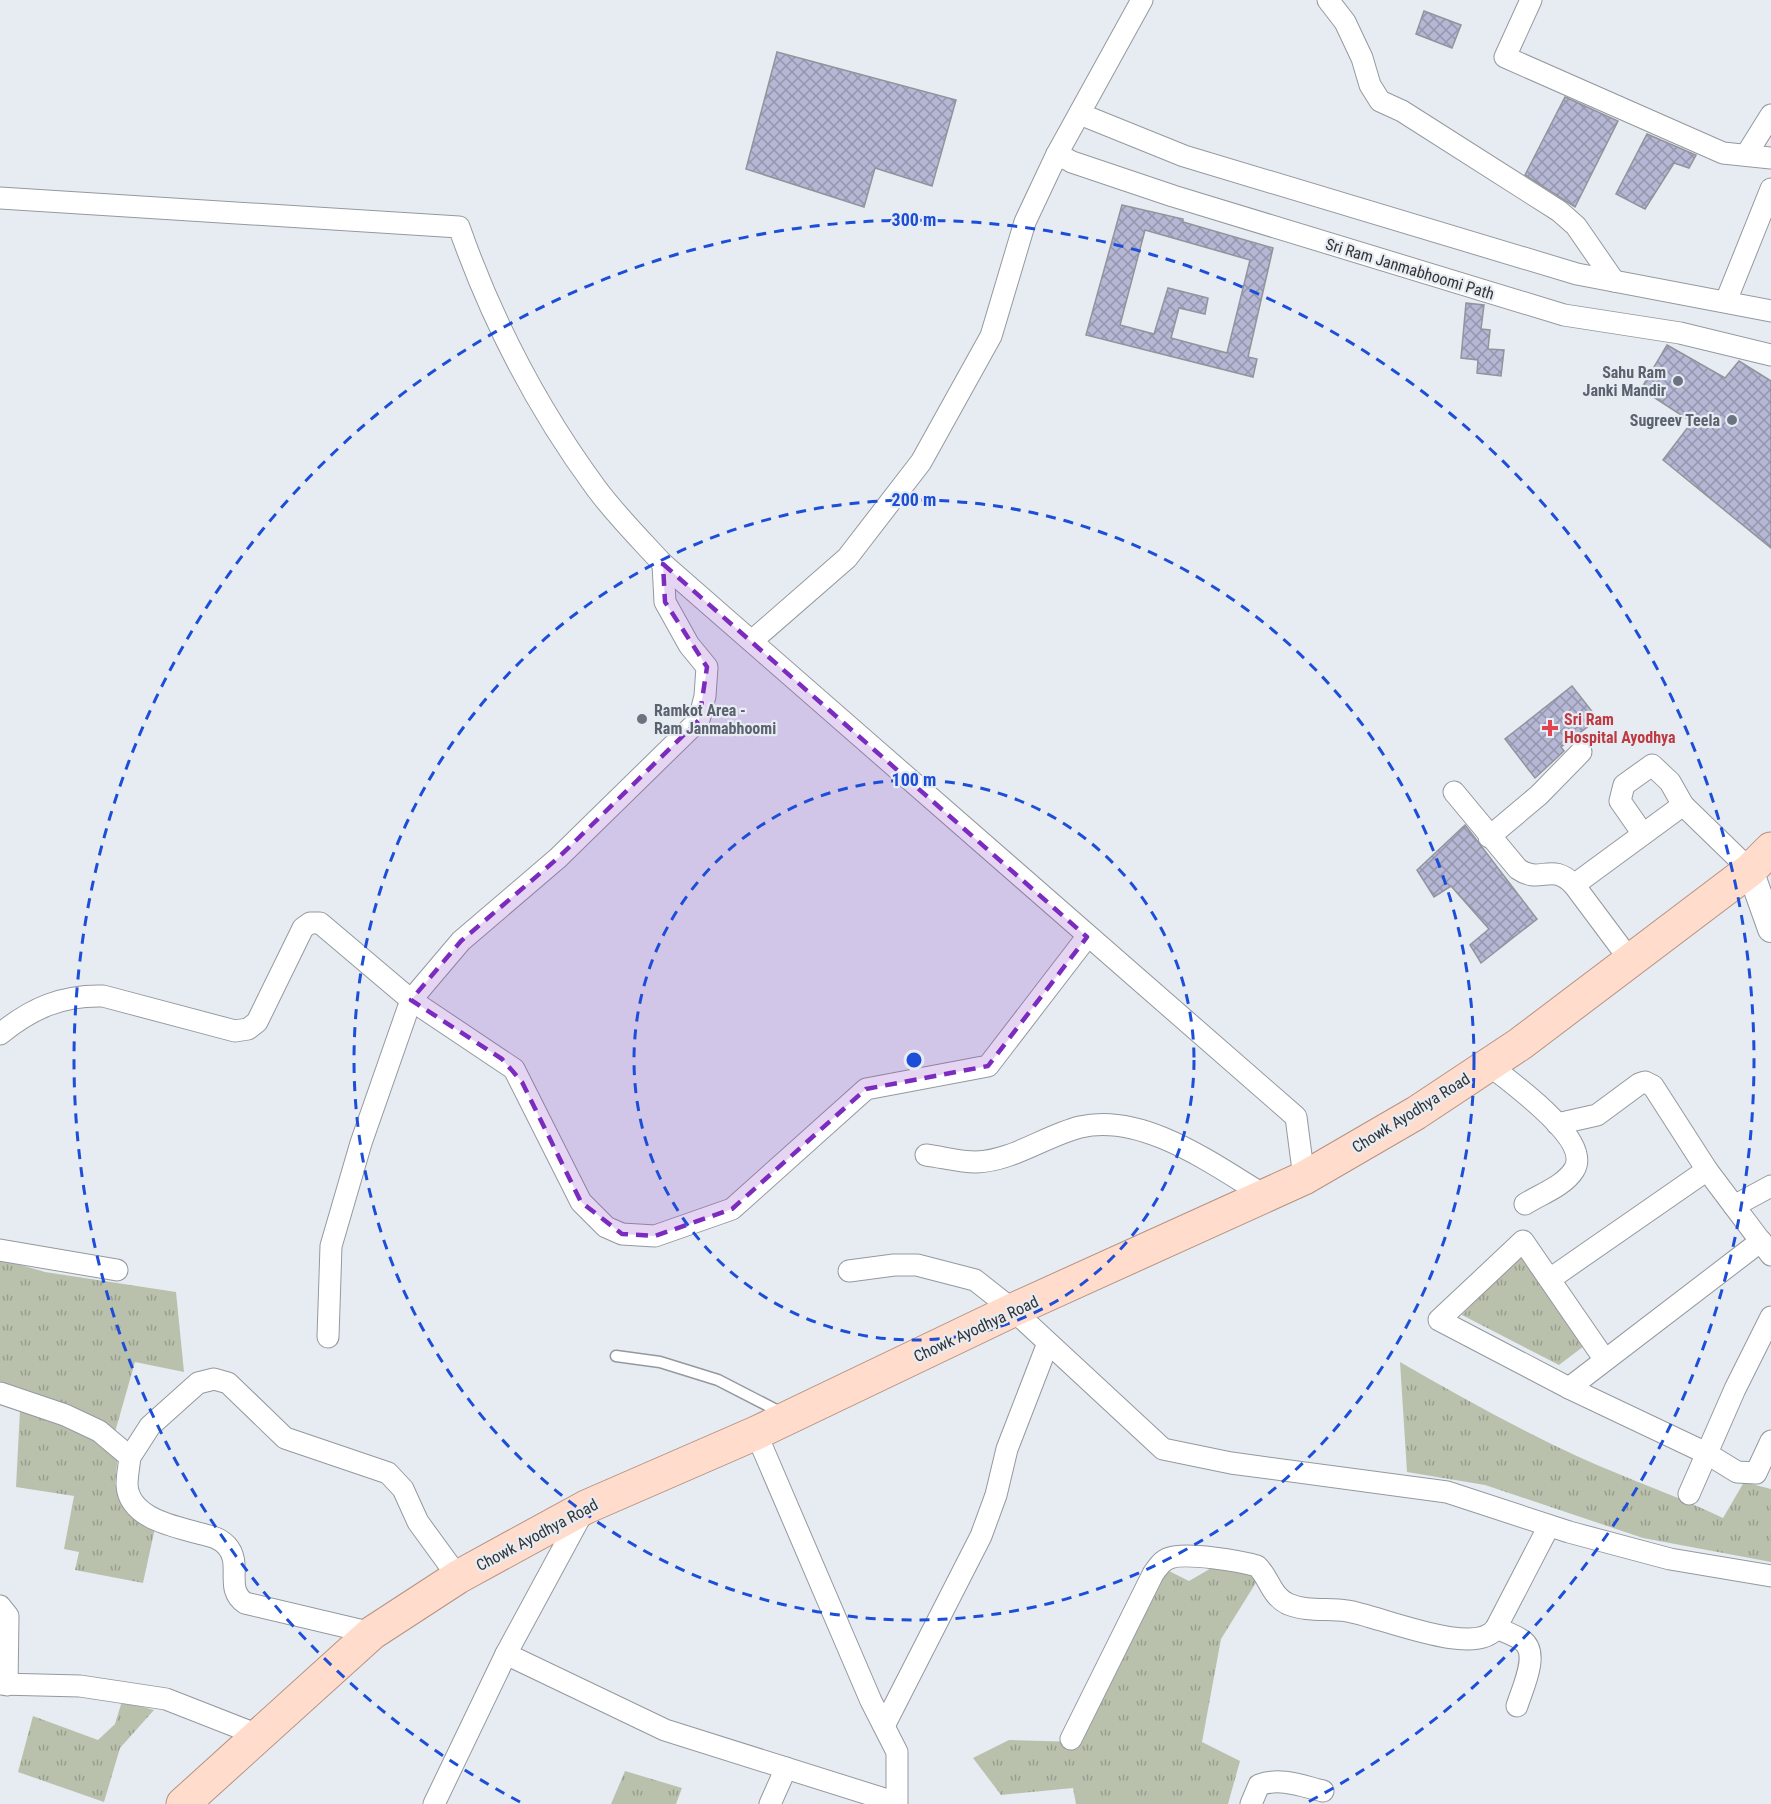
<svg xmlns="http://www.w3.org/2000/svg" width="1771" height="1804" font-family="'Roboto Condensed',sans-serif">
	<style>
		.grass { fill: url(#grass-tufts) }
		.building { fill: url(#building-cross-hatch); stroke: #93939b; stroke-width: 1.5; fill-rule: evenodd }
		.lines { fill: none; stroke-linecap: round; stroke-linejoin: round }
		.service-casing { stroke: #94999f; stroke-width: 13 }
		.minor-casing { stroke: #94999f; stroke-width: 23 }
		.tertiary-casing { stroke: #94999f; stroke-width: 28 }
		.primary-casing { stroke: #b79281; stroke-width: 35 }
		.service { stroke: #fff; stroke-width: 10 }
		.minor { stroke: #fff; stroke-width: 21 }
		.tertiary { stroke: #fff; stroke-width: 26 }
		.primary { stroke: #ffdccb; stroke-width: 33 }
		.marked { fill: #7b2cbf; fill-opacity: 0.2; stroke: #7b2cbf; stroke-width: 4.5; stroke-dasharray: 12 8; stroke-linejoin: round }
		.ring { fill: none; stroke: #1d4ed8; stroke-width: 3; stroke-dasharray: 10 8 }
		.worship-dot { fill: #6b7280; stroke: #e7ecf3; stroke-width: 2 }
		.health-dot { fill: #e0444e; stroke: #e7ecf3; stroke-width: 2 }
		.labels { text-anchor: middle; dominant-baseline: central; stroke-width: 4.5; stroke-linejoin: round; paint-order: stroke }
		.street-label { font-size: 16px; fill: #323436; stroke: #e7ecf3 }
		.worship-label { font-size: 16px; font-weight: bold; fill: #5b616d; stroke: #e7ecf3; text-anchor: end }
		.health-label { font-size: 16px; font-weight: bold; fill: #be3a42; stroke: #e7ecf3; text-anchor: start }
		.centre { fill: #1d4ed8; stroke: #e7ecf3; stroke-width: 3 }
		.ring-label { font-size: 18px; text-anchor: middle; font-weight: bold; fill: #1d4ed8; stroke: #e7ecf3; stroke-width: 4.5; stroke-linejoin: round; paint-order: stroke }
	</style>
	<defs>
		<pattern id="grass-tufts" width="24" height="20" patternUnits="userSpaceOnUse" patternTransform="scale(1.5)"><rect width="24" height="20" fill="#b9c1ad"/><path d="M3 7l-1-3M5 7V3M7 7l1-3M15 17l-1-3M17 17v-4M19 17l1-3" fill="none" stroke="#979e8e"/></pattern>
		<pattern id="building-cross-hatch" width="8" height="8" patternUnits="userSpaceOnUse" patternTransform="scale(1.5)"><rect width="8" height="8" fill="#b5b7d4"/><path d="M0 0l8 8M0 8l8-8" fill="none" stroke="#9496ad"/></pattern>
	</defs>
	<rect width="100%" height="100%" fill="#e7ecf3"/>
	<g class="grass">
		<polygon points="1522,1250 1584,1346 1559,1365 1462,1315"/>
		<polygon points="0,1259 45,1272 176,1292 184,1372 135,1362 115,1432 0,1387"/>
		<path d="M1400,1362C1459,1396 1518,1429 1579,1457C1627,1479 1676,1495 1723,1518L1744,1482L1771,1489V1562L1643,1538L1485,1485L1407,1472Z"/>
		<polygon points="20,1410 78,1431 118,1454 115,1484 125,1501 155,1528 143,1583 75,1570 79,1552 64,1549 74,1496 16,1487"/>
		<polygon points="1213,1567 1249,1571 1257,1581 1221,1639 1202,1742 1240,1761 1228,1804 1076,1804 1073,1788 1001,1795 973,1758 1009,1740 1080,1742 1167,1570 1189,1581"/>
		<polygon points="122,1701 154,1710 120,1748 104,1802 18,1772 33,1716 98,1740 115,1724"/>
		<polygon points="625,1771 682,1788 676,1804 611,1804"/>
	</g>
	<g class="building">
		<polygon points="1424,11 1461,25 1452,48 1416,34"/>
		<polygon points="777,52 956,100 932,186 875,168 864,207 746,169"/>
		<polygon points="1565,97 1618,121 1575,207 1525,175"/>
		<polygon points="1647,134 1696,155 1689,168 1674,163 1645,209 1616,194"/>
		<path d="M1122,205L1183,219V222L1273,248L1248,357L1257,359L1253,377L1086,335ZM1145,230L1250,260L1227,353L1171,338L1179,308L1205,314L1208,298L1168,288L1154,334L1120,325Z"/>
		<polygon points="1466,303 1484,305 1481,329 1490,330 1488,349 1504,350 1501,376 1477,373 1478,360 1461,358"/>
		<polygon points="1667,345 1725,378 1739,361 1771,381 1771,548 1663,460 1692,422 1641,389"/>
		<polygon points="1572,686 1598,719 1561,747 1564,751 1535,778 1505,739"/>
		<polygon points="1465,825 1537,919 1481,963 1470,945 1489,929 1451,886 1434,897 1417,870"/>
	</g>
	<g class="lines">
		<defs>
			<polyline id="service" points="616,1356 660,1362 718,1380 784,1414"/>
			<g id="minor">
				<polyline points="1328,0 1345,22 1362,58 1370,85 1380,101 1402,111 1559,211 1576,226 1614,281"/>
				<polyline points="1531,0 1505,57 1723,153 1771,158"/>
				<polyline points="1080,114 1184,156 1577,274 1771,311"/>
				<polyline points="1057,154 1072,162 1173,196 1564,315 1680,333 1771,355"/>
				<polyline points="1746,155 1771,115"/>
				<path d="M0,198L459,227C492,321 537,408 596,488C616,515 640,539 663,564L1296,1117L1304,1178"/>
				<polyline points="1726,301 1771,189"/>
				<polyline points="753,640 847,558 921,462 991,336 1025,222 1057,154 1142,0"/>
				<path d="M1454,792L1518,869C1541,885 1551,861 1574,885"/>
				<polyline points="1643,834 1620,801 1624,785 1652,765 1670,782 1683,805"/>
				<polyline points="1489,837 1539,795 1581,752"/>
				<polyline points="1630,960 1574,885 1683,805 1750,870"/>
				<path d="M0,1034C32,1008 62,995 103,996L235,1031L248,1029L257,1022L303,928L310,923H320L411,1000L514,1069L581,1202L606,1227L622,1234L655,1236L732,1209L866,1089L988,1066L1087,937"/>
				<path d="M1489,1065C1509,1081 1593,1140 1574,1170C1564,1186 1541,1194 1525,1204"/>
				<polyline points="1557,1124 1597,1115 1639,1084 1645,1082 1653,1086 1707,1170 1771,1255"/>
				<path d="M926,1155C942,1157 960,1162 976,1162C1012,1161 1045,1136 1080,1127C1143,1112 1214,1165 1264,1195"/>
				<polyline points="1734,1206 1771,1186"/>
				<polyline points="0,1250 117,1270"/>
				<polyline points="849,1271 894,1265 917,1265 975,1280 1013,1310 1163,1449 1231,1463 1447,1492 1569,1532 1670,1559 1771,1576"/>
				<polyline points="1550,1279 1707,1170"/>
				<polyline points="328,1337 331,1246 361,1143 411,1000 461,941 558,858 699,720 705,696 707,667 689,645 665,602 663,564"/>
				<polyline points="1605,1360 1523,1241 1439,1320 1569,1388 1706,1453 1737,1472 1756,1473 1771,1441"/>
				<polyline points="1569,1388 1761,1241"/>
				<path d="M0,1393L65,1415L99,1431L130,1457C129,1466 127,1476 127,1485C129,1518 173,1526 198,1533C209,1536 219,1537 227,1546C243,1564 224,1589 245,1603L372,1633"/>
				<polyline points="130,1457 150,1426 198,1383 214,1379 228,1383 285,1438 388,1473 403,1489 418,1522 458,1577"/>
				<polyline points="1689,1494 1735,1389 1771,1317"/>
				<polyline points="584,1510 506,1654 665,1730 897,1803 897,1752 871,1701 756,1433"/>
				<polyline points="0,1606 8,1616 7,1685"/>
				<path d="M1496,1628C1505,1632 1515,1635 1523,1641C1540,1654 1522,1689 1517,1706"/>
				<polyline points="0,1684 80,1686 166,1699 258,1735"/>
				<polyline points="884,1726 981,1536 996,1495 1007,1449 1048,1343"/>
				<path d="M1071,1739L1153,1574C1157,1568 1162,1560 1170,1558C1186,1552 1240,1561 1257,1566C1269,1577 1271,1596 1288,1604C1307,1612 1328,1608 1347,1611C1377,1615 1476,1659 1496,1628L1549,1526"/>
				<polyline points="434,1804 506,1654"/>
				<polyline points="770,1804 786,1768"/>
				<path d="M1251,1804L1259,1785C1280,1777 1302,1786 1323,1791"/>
			</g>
			<polyline id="tertiary" points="1750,870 1771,929"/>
			<polyline id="primary" points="183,1804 372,1633 458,1577 586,1507 756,1433 1013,1310 1304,1178 1416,1113 1520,1044 1750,870 1771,849"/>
		</defs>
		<use href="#service" class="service-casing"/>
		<use href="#minor" class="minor-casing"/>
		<use href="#tertiary" class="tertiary-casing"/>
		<use href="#primary" class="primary-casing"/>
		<use href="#service" class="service"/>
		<use href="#minor" class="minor"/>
		<use href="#tertiary" class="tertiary"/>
		<use href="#primary" class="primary"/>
	</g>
	<path class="marked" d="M663,564L1087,937L988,1066L866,1089L732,1209L655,1236L622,1234L581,1202L522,1082L502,1059L411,1000L461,941L558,858L699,720L707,667L665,602Z"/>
	<g class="ring">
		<circle cx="914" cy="1060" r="280"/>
		<circle cx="914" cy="1060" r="560"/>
		<path d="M520 1802A840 840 0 1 1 1308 1802"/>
	</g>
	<g class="worship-dot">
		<circle cx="1678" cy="381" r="6"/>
		<circle cx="1732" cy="420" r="6"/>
		<circle cx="642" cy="719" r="6"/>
	</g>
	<path class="health-dot" d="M1547 719h6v6h6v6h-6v6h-6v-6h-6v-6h6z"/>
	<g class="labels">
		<g class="street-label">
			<text transform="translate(1410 269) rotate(17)">Sri Ram Janmabhoomi Path</text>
			<text transform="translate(1411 1113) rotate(-32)">Chowk Ayodhya Road</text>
			<text transform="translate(976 1329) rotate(-25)">Chowk Ayodhya Road</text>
			<text transform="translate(537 1535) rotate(-28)">Chowk Ayodhya Road</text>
		</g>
		<g class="worship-label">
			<text x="1666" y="372">Sahu Ram<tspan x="1666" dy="18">Janki Mandir</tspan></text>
			<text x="1720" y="420">Sugreev Teela</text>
			<text x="654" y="710" text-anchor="start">Ramkot Area -<tspan x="654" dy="18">Ram Janmabhoomi</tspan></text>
		</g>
		<g class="health-label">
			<text x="1564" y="719">Sri Ram<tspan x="1564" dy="18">Hospital Ayodhya</tspan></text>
		</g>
	</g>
	<circle cx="914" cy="1060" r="9" class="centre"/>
	<g class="ring-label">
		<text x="914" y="226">300 m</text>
		<text x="914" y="506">200 m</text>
		<text x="914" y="786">100 m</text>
	</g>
</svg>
